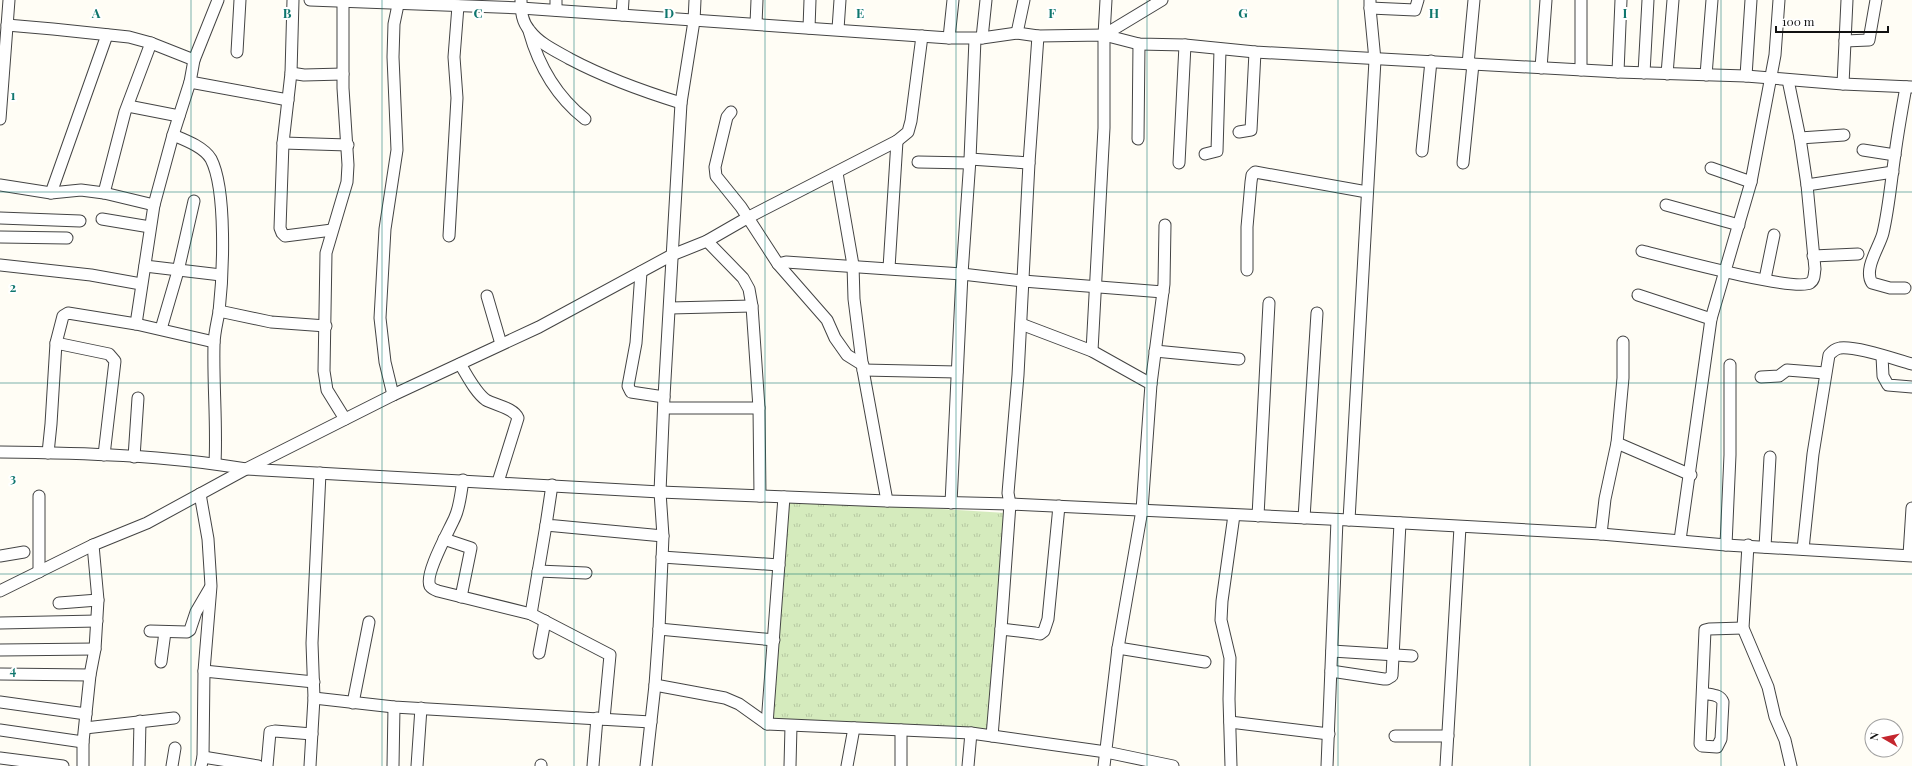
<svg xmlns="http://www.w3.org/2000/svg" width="1912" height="766" font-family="'Playfair Display',serif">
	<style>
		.grass { fill: url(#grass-tufts) }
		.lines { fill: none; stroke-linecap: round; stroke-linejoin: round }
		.minor-casing { stroke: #444; stroke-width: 13 }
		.minor { stroke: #fff; stroke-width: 11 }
		.grid { fill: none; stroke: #0f766e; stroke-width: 1; stroke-opacity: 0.55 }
		.grid-label { font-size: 13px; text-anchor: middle; font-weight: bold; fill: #0f766e; stroke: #fff; stroke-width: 4; stroke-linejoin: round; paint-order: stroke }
	</style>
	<defs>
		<pattern id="grass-tufts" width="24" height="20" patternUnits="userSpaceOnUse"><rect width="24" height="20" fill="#d5ebbd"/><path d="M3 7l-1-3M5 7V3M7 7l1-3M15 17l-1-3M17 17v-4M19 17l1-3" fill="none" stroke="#b6c8a1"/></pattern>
	</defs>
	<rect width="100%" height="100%" fill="#fffdf5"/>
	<polygon class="grass" points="781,499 1006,513 986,736 766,721"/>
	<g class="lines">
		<defs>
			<g id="minor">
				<polyline points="293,0 291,73 283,143 280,228 282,233 285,236 332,230"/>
				<polyline points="310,0 521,8 949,38 982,38 1017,33 1038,36 1104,35 1139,44 1185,45 1255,52 1618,72 1746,76 1843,84 1912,87"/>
				<path d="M521,0C521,12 522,22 530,31C540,44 556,51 570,59C606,78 642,91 681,103"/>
				<polyline points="343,2 343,88 348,165 347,182 326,253 324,371 327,390 345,419"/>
				<polyline points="1370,8 1415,10 1418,0"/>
				<polyline points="556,10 556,0"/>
				<polyline points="622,15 623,0"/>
				<polyline points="756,24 757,0"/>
				<polyline points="7,25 53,29 129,37 151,43 194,60"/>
				<polyline points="809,28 810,0"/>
				<polyline points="838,29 840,0"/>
				<path d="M529,31C539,67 556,96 585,119"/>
				<polyline points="1017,33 1024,0"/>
				<polyline points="1104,35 1162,0"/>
				<polyline points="949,38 953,0"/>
				<polyline points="982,38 986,0"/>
				<polyline points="1845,41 1869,40 1876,0"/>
				<polyline points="237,52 240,0"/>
				<polyline points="1468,64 1474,0"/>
				<polyline points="1541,68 1546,0"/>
				<polyline points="1581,70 1581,0"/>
				<polyline points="1618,72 1621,0"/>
				<polyline points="291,73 304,75 343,74"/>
				<polyline points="1644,73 1648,0"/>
				<polyline points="1667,74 1673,0"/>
				<polyline points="1706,75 1712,0"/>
				<polyline points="1746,76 1751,0"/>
				<polyline points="190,82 288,100"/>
				<polyline points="1843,84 1847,0"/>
				<polyline points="128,106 179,116"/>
				<polyline points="731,112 727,117 715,167 716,176 741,207 778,264 827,320 835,338 847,355 863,365"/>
				<polyline points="0,119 9,0"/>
				<polyline points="1239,132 1251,130 1255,52"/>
				<path d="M173,135C185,140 204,147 211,159C227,190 223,276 219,312C217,323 214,334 214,345C213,385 217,424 215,463"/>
				<polyline points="1800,138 1844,135"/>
				<polyline points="1138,139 1139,44"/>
				<polyline points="283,143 348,145"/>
				<polyline points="1863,150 1895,155"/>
				<polyline points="1422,151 1431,61"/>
				<polyline points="1205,154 1217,151 1220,50"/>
				<polyline points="970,159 1029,163"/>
				<polyline points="918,162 970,163"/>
				<polyline points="1179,163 1185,45"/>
				<polyline points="1463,163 1473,64"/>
				<polyline points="1711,168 1751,182"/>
				<polyline points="837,173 853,265 854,299 863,370 887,501"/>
				<polyline points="0,185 51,193 81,190 104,193 154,205"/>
				<polyline points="1807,185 1893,172"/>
				<polyline points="51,193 107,35"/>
				<polyline points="104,193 125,112 151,43"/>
				<polyline points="1666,205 1739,225"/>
				<polyline points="0,218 80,221"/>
				<polyline points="102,219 150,227"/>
				<polyline points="449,236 457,98 454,57 458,6"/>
				<polyline points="0,237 67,238"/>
				<polyline points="707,241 743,278 749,289 752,306 759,408 760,496"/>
				<path d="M1642,251C1666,257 1795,292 1810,283C1815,280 1814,274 1815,269L1807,185L1800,138L1788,80"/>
				<polyline points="1813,256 1858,254"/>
				<polyline points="778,264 786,262 962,274 1023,281 1163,292"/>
				<polyline points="0,265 91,275 141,284"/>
				<polyline points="145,266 221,275"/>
				<polyline points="889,268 897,141"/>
				<polyline points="1247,270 1247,227 1251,182 1252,175 1255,172 1367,192"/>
				<polyline points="641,272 636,343 628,386 631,392 664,397"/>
				<polyline points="1765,279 1774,235"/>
				<path d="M1905,288H1890L1872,283C1863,269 1880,246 1883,233C1889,207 1891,181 1895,154C1898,132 1902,109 1906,87"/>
				<polyline points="1638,295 1711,319"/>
				<polyline points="487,296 501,344"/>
				<polyline points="670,308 752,306"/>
				<polyline points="219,311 271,322 326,326"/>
				<polyline points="136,324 154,205 173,135 190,82 194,60 218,0"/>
				<polyline points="1021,324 1092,351 1151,384 1142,510 1118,648 1104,766"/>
				<polyline points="161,329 178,271 194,201"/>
				<polyline points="56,343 109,354 115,361 104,455"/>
				<polyline points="1092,351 1104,128 1104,35 1106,0"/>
				<polyline points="1155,351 1239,359"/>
				<polyline points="1882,356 1883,376 1888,385 1912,387"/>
				<path d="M460,364C467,375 475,392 486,400C495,405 514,408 518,418L498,482"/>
				<polyline points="863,370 957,372"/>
				<polyline points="1761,377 1779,376 1787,370 1825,373"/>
				<polyline points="1151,384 1164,284 1165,225"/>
				<polyline points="393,395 385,362 380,318 385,229 397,150 393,57 394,24 399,0"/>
				<polyline points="664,408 759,408"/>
				<polyline points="1617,443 1691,475"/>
				<path d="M0,452C82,453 165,455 246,469L660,492L887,501L1010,504L1349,520L1601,534L1726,545L1912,556"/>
				<polyline points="48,453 51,424 56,343 63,316 68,313 136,324 214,342"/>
				<polyline points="134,457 138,398"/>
				<path d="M463,480C461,492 460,506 455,517C450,529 424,574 430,586C432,589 435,590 438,591L531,614L610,655L604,719"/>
				<polyline points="552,485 546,525 663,536"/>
				<polyline points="200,494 208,539 211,586 204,671 203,757 201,766"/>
				<polyline points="39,496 39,572"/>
				<polyline points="951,503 962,274 970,159 975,39"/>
				<polyline points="1258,516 1269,303"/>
				<polyline points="1304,518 1317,313"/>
				<polyline points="1349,520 1375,60 1370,8 1370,0"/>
				<polyline points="1601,534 1605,499 1617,443 1623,378 1623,342"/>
				<polyline points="444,539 471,548 461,597"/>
				<polyline points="1680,540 1711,319 1751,182 1775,55 1779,0"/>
				<polyline points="1726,545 1730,455 1730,365"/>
				<polyline points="1748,545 1743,628 1768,687 1775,717 1785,740 1791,766"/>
				<polyline points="1765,547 1770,457"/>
				<path d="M1803,549L1813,454L1829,355C1833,351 1835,349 1840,348C1857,346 1894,359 1912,364"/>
				<polyline points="1909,555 1912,508"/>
				<polyline points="0,556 24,552"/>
				<polyline points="662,557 779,565"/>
				<polyline points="538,571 586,573"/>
				<polyline points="0,591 93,545 147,523 246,469 393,395 539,327 672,255 707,241 747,218 897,141 908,132 911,121 922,36"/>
				<polyline points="59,603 98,600"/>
				<polyline points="531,614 546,525"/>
				<polyline points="0,623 97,621"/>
				<polyline points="659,629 774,640"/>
				<polyline points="1001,629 1035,633 1040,634 1044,631 1048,619 1059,506"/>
				<polyline points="150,631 187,632 190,630 196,612 210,588"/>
				<polyline points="1118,648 1205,662"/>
				<polyline points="0,650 95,649"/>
				<polyline points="1332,651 1412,656"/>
				<polyline points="539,653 545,621"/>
				<polyline points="161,662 165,632"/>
				<polyline points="204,671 314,682"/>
				<polyline points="1331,671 1384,679 1387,679 1392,676 1400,523"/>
				<polyline points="0,674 90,675"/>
				<polyline points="655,685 725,698 739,704 767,724 971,733 1106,752 1173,766"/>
				<path d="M1703,693C1711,695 1720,694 1723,702L1721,739L1717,747L1702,746L1700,744L1705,630L1709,629L1743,628"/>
				<polyline points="314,698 394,707 651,722"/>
				<polyline points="0,702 86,714"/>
				<polyline points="353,703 369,622"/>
				<polyline points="1230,722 1329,734"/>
				<polyline points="767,724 784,497"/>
				<polyline points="85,728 174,718"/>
				<polyline points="0,730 83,742"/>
				<polyline points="992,736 1001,629 1010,504 1008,493 1018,375 1029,163 1038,36"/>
				<polyline points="1395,736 1448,736"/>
				<polyline points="203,757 258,766"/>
				<polyline points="0,758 63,766"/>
				<polyline points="83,766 83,742 90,675 95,649 98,600 93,545"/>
				<polyline points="139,766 140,721"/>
				<polyline points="172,766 175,748"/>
				<polyline points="267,766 270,732 275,731 312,734"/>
				<polyline points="310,766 314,698 312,643 320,473"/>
				<polyline points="393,766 394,707"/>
				<polyline points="417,766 421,708"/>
				<polyline points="541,766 541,765"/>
				<polyline points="593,766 597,718"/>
				<polyline points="646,766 655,685 659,629 663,536 660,492 664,397 681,103 694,21 695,0"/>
				<polyline points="790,766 791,726"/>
				<polyline points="847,766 854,728"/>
				<polyline points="901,766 901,730"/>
				<polyline points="968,766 971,733"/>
				<polyline points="1231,766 1229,699 1230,658 1221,620 1222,601 1234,515"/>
				<polyline points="1327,766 1337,520"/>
				<polyline points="1446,766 1460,527"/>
			</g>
		</defs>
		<use href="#minor" class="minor-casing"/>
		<use href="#minor" class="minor"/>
	</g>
	<path class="grid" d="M191,0V766M382,0V766M574,0V766M765,0V766M956,0V766M1147,0V766M1338,0V766M1530,0V766M1721,0V766M0,192H1912M0,383H1912M0,574H1912"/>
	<g class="grid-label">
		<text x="96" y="18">A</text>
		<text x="287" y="18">B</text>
		<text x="478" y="18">C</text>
		<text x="669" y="18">D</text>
		<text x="860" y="18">E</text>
		<text x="1052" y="18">F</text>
		<text x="1243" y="18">G</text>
		<text x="1434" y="18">H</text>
		<text x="1625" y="18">I</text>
		<text x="13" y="100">1</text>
		<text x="13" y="292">2</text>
		<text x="13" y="483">3</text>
		<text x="13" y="675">4</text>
	</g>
	<g transform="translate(1884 738) rotate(279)"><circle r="19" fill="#ffffff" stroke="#a0a0a0"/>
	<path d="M0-3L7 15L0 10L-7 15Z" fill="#c4262e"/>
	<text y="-6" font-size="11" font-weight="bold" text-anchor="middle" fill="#111111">N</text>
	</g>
	<path d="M1776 26v6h112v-6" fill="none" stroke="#111111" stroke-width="2"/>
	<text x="1782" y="26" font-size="12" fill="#111111" stroke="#ffffff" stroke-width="3" paint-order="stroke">100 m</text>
</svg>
